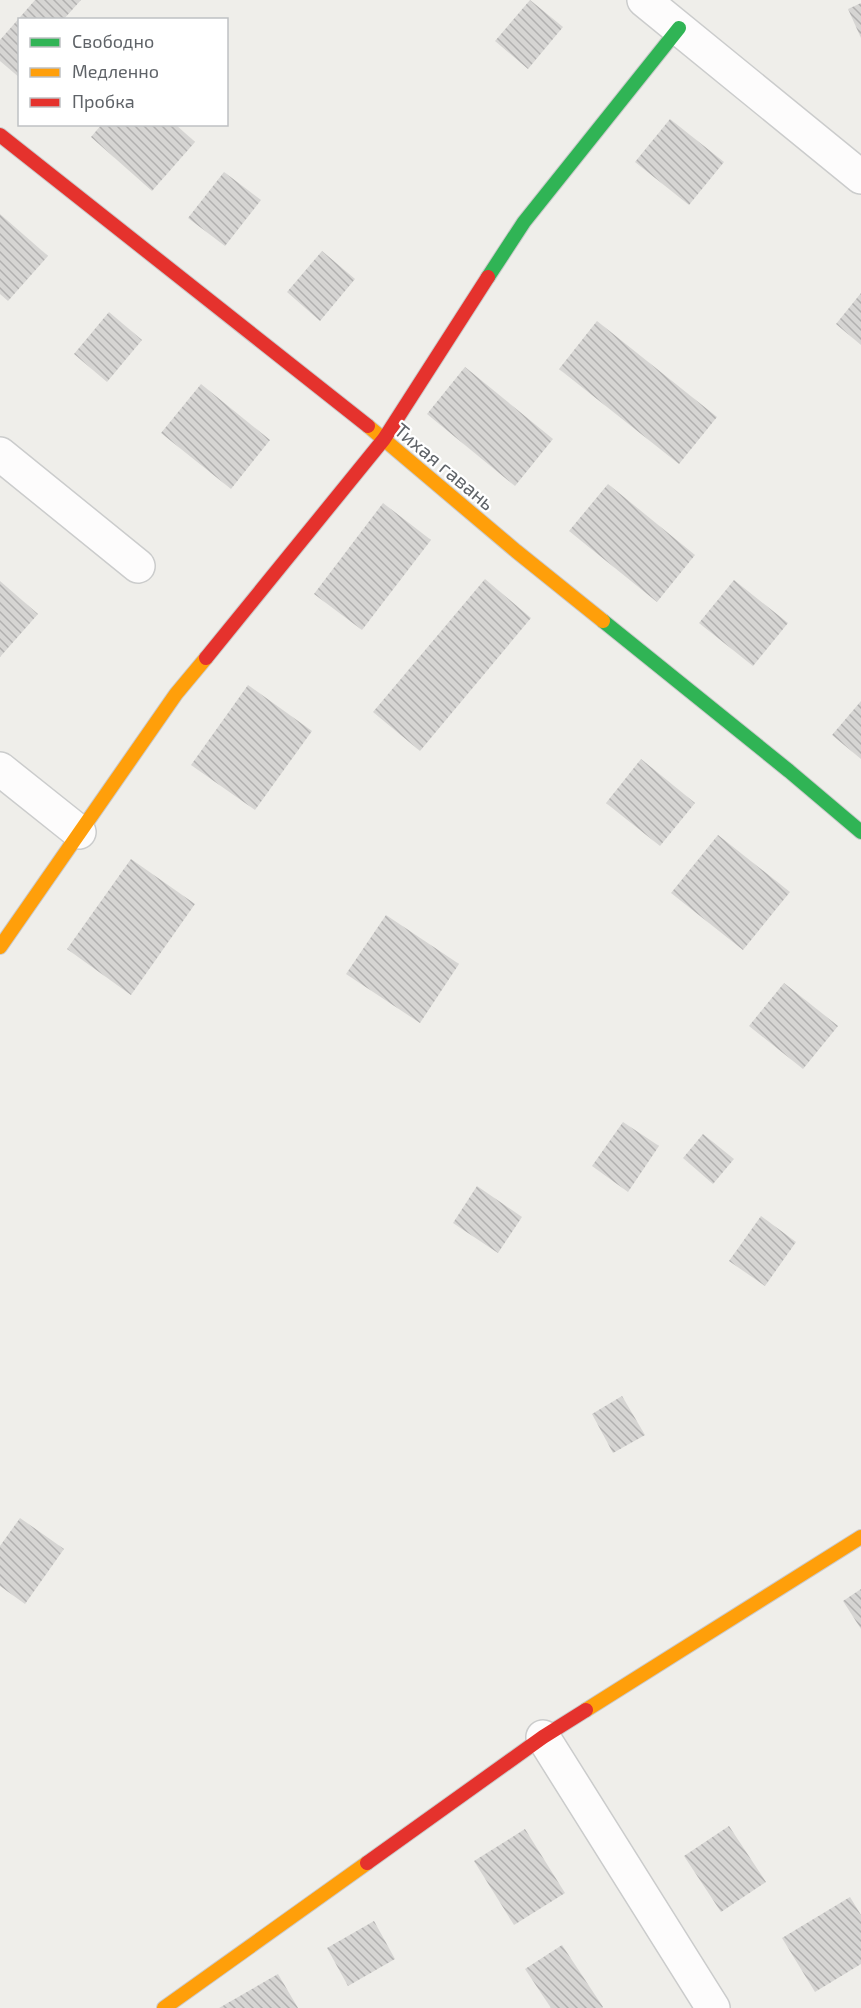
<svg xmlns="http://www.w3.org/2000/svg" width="861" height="2008" font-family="'Exo 2',sans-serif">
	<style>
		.building { fill: url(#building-back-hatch) }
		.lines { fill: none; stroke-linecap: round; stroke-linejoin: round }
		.street-casing { stroke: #cbcccc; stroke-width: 36 }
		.fast-casing { stroke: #cacacb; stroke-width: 16 }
		.slow-casing { stroke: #cacacb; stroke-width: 16 }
		.jam-casing { stroke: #cacacb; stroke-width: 16 }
		.street { stroke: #fdfcfc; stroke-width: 33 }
		.fast { stroke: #30b455; stroke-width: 14 }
		.slow { stroke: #ff9f0a; stroke-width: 14 }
		.jam { stroke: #e5322d; stroke-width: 14 }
		.labels { text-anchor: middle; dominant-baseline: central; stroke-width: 4.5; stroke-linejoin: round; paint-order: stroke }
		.street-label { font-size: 20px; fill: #5f6368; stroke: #fff }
	</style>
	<defs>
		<pattern id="building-back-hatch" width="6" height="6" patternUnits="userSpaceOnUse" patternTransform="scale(1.5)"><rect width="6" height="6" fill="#d6d5d3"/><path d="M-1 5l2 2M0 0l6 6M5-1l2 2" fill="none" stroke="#b1b0af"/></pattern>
	</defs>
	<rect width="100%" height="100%" fill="#efeeea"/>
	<g class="building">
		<polygon points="35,0 81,0 63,20 20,20 20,78 0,61 0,40"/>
		<polygon points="530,0 563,27 528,69 495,41"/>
		<polygon points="861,3 861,38 848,9"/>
		<polygon points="670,119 724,162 689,205 635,162"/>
		<polygon points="102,124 175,124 195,142 152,191 91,137"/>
		<polygon points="224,172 261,200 225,246 188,218"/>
		<polygon points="0,214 48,256 8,301 0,294"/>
		<polygon points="322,251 355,279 320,321 287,292"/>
		<polygon points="861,293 861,345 836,324"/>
		<polygon points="109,312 142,340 107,382 74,354"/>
		<polygon points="597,321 717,417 679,464 559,369"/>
		<polygon points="465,367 553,439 515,486 427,414"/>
		<polygon points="201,384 270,440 231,489 161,433"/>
		<polygon points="608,484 695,555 657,602 569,531"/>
		<polygon points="383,503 431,540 362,630 314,594"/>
		<polygon points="485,579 531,618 420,751 373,712"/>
		<polygon points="734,580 788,623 753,666 699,623"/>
		<polygon points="0,581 38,614 0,657"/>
		<polygon points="248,685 312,731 255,810 191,765"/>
		<polygon points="861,701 861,759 832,735"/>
		<polygon points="641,759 695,803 660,846 606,803"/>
		<polygon points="718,835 790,892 743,950 671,893"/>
		<polygon points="131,859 195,904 131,995 67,949"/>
		<polygon points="386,915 459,964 420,1023 346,974"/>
		<polygon points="784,983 838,1026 803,1069 749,1026"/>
		<polygon points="623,1122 659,1146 628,1192 592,1166"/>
		<polygon points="703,1134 734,1159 713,1184 683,1158"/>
		<polygon points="477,1186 522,1217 498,1253 453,1223"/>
		<polygon points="761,1216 796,1242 765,1286 729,1261"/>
		<polygon points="622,1396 645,1435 613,1453 592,1414"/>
		<polygon points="20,1518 64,1549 25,1604 0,1586 0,1546"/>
		<polygon points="861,1589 861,1629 843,1601"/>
		<polygon points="729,1826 766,1882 721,1912 684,1856"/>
		<polygon points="525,1829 565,1893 514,1925 474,1861"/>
		<polygon points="850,1897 861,1915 861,1964 815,1992 782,1938"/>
		<polygon points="374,1921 395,1959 348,1986 327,1948"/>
		<polygon points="562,1945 603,2007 602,2008 551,2008 525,1969"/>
		<polygon points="278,1974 298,2008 219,2008"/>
	</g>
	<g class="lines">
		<defs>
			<g id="street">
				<polyline points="644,0 861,177"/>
				<polyline points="0,454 138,566"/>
				<polyline points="0,769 79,832"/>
				<polyline points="543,1737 713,2008"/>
			</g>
			<g id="fast">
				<polyline points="488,277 524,222 679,28"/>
				<polyline points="603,621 789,771 861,832"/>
			</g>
			<g id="slow">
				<polyline points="368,426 516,551 603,621"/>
				<polyline points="0,947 176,694 206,658"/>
				<polyline points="586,1710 861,1537"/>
				<polyline points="164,2008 367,1863"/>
			</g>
			<g id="jam">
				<polyline points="0,135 368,426"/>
				<polyline points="206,658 384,439 488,277"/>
				<polyline points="367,1863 543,1737 586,1710"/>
			</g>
		</defs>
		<use href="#street" class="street-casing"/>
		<use href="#fast" class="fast-casing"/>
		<use href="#slow" class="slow-casing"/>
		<use href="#jam" class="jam-casing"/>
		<use href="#street" class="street"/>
		<use href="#fast" class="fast"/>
		<use href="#slow" class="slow"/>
		<use href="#jam" class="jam"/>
	</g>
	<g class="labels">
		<g class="street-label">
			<text transform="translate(445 466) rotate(40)">Тихая гавань</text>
		</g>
	</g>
	<rect x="18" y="18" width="210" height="108" fill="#ffffff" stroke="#bfc1c3" stroke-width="1.5"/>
	<rect x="30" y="38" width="30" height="9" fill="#30b455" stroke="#bfc1c3" stroke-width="1.5"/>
	<text x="72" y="48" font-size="18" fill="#5f6368">Свободно</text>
	<rect x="30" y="68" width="30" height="9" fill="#ff9f0a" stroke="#bfc1c3" stroke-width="1.5"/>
	<text x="72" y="78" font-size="18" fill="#5f6368">Медленно</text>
	<rect x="30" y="98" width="30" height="9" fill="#e5322d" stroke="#bfc1c3" stroke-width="1.5"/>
	<text x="72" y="108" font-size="18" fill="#5f6368">Пробка</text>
</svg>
